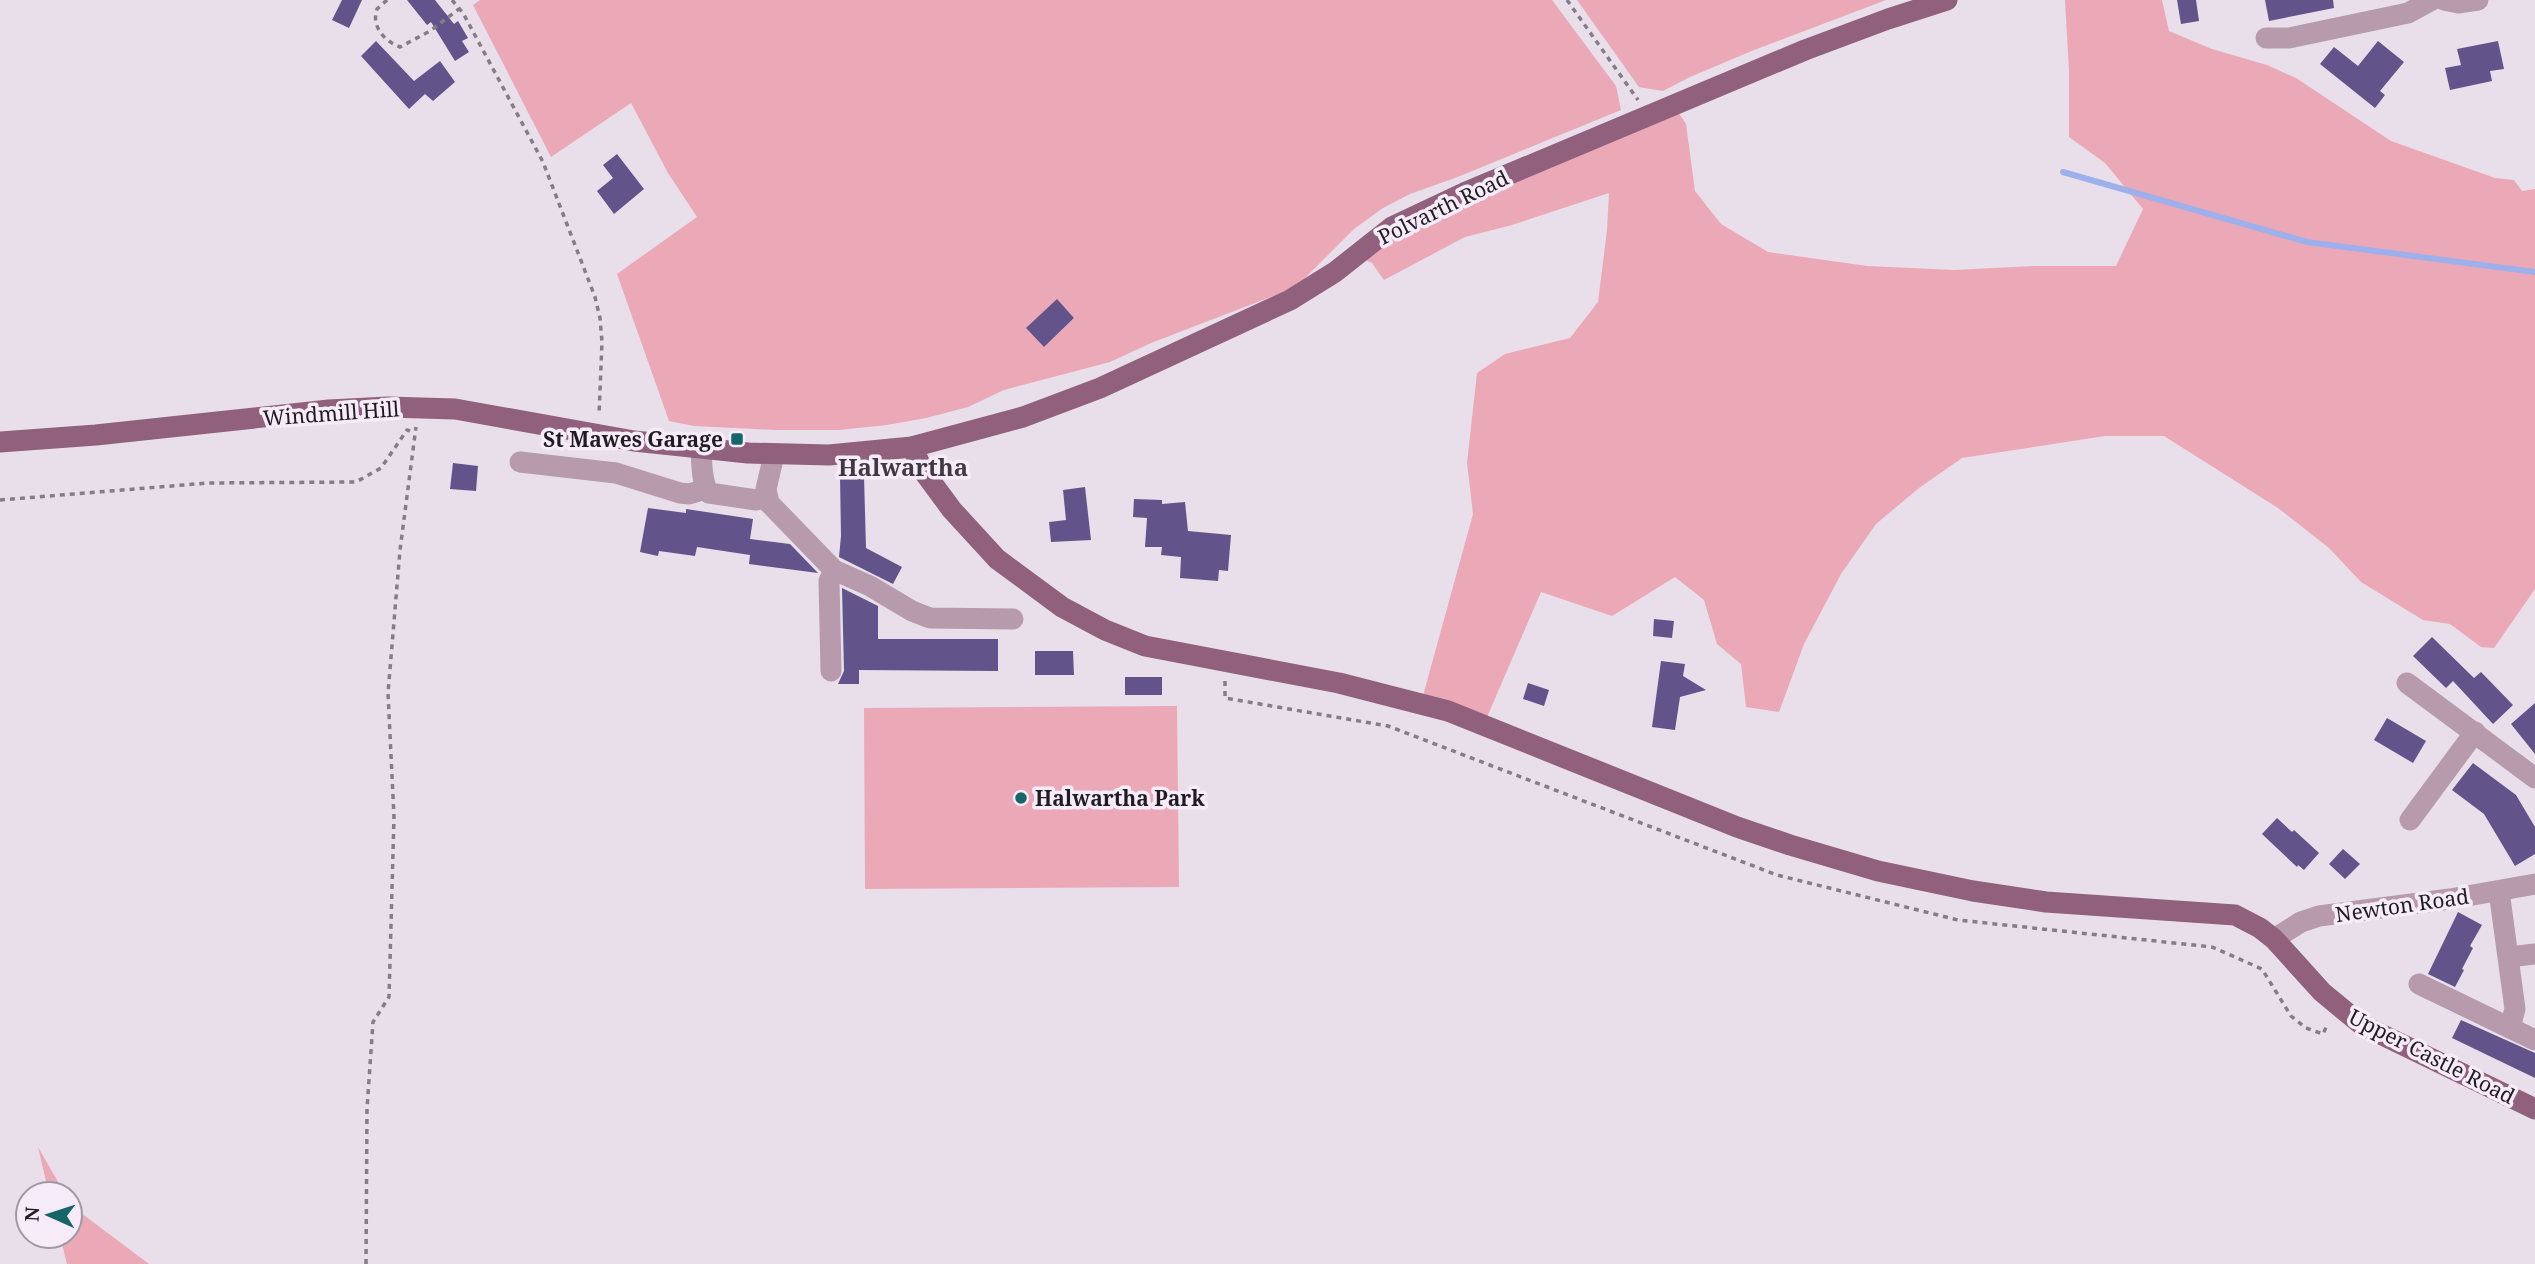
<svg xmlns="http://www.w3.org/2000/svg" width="2535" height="1264" font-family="'Noto Serif',serif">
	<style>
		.green { fill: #eba8b6; fill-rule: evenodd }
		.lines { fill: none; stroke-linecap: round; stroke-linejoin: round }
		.stream { stroke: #9db0ec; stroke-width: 6 }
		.building { fill: #62548b }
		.path { stroke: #847d86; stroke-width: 3.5; stroke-dasharray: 5 5; stroke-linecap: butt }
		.minor { stroke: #b79bac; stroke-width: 21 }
		.major { stroke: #90607d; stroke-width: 21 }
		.poi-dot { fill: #166569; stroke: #f6ecf9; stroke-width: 2.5 }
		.labels { text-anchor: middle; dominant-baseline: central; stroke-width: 7; stroke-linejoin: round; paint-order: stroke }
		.street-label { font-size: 21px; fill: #201c21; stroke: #f6ecf9 }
		.poi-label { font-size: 21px; font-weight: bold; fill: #201c21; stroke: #f6ecf9; text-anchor: end }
		.quarter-label { font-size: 24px; font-weight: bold; fill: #403943; stroke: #f6ecf9 }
	</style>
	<rect width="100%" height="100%" fill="#e8dfeb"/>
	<g class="green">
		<path d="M480,0H1552L1616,86L1621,110L1455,178L1410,194L1383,208L1354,229L1304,279L1281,293L1151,343L1110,362L1004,390L968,407L926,418L887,425L838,430H776L694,426L669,421L617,274L697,217L668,173L631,103L551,157L473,5ZM1057,300L1074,318L1044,347Z"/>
		<polygon points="1577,0 1886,0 1754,50 1690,77 1663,91 1639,87"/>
		<polygon points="2065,0 2162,0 2169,31 2212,49 2267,65 2296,78 2391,141 2495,178 2514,180 2522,191 2535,189 2535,589 2494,648 2481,647 2450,624 2423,620 2361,582 2329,548 2278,508 2164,436 2105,436 1962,458 1919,488 1876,524 1841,574 1804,644 1779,712 1746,707 1741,664 1717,644 1704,600 1675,577 1612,616 1541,592 1484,724 1421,703 1473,514 1467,463 1477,373 1505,354 1570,338 1598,302 1607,230 1609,193 1512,225 1465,237 1384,280 1372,263 1355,255 1674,106 1686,124 1695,191 1721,224 1768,252 1867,266 1954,270 2034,266 2116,266 2143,209 2105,163 2069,137 2069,71"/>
		<polygon points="1177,706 1179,887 865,889 864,708"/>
		<polygon points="38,1147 65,1194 49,1194"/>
		<polygon points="70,1200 85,1216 149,1264 67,1264 60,1236 70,1236"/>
	</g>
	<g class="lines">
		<polyline class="stream" points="2063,172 2307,242 2535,272"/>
	</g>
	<g class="building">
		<polygon points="342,0 362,0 349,28 332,20"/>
		<polygon points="407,0 435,0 454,24 458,21 468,38 462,41 469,52 455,61 431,22 427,25"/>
		<polygon points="2177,0 2196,0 2199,21 2181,24"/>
		<polygon points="2265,0 2333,0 2334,8 2269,21"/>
		<polygon points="376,41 414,81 440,61 455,82 433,101 425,94 409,109 361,56"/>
		<polygon points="2378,41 2404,62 2380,91 2385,95 2375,108 2320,64 2334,47 2358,66"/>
		<polygon points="2498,41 2504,69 2490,71 2492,81 2450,90 2445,68 2461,65 2457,49"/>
		<polygon points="617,154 644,189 614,214 597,191 613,178 603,165"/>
		<polygon points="1057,299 1074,318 1044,347 1026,328"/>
		<polygon points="453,463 478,466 476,491 450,489"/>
		<polygon points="840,476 864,476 866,548 902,567 893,584 839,557 841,536"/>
		<polygon points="1085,487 1091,540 1051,542 1049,522 1066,520 1063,490"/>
		<polygon points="1134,499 1162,500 1162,504 1185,502 1188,531 1231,535 1228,571 1219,570 1218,581 1180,578 1181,557 1161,555 1162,547 1145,547 1147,518 1133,517"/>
		<polygon points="648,508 686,513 686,509 753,519 750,539 790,544 818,573 749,564 750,555 697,547 695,556 659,551 658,556 640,552"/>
		<polygon points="842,588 878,606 878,639 998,639 998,671 859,670 859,684 838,684 844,671"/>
		<polygon points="1654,619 1674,621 1672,638 1653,636"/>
		<polygon points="2432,637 2474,678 2481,672 2513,705 2493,724 2453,681 2446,688 2413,656"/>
		<polygon points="1035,651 1073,651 1074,675 1035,675"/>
		<polygon points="1661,661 1685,664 1683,676 1706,690 1680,697 1675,730 1652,727"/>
		<rect x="1125" y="677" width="37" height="18"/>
		<polygon points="1528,683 1549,690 1544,706 1523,699"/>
		<polygon points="2535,703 2535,754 2511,724"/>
		<polygon points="2387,718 2426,741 2413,763 2374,740"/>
		<polygon points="2473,763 2516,795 2535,827 2535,854 2515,866 2484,814 2452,790"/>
		<polygon points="2277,818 2292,832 2294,830 2319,853 2304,870 2298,865 2297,867 2262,834"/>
		<polygon points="2343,849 2360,864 2345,879 2329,864"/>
		<polygon points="2458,912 2482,925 2470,946 2473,948 2462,969 2464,970 2455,987 2428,974"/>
		<polygon points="2461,1020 2535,1053 2535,1078 2452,1038"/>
	</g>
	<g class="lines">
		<g class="path">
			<path d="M387,0L377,9C371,26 384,41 400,47L430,31L459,9"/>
			<polyline points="452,0 463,13 543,162 595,297 600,318 602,342 599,415"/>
			<polyline points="1567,0 1638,100"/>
			<polyline points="0,500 208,483 356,482 381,468 407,430 410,431"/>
			<polyline points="1225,681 1225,698 1388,726 1777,875 1958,920 2212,947 2262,969 2291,1016 2306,1028 2323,1034 2328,1023"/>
			<polyline points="366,1264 367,1109 373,1022 389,997 394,817 388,693 400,550 416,427"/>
		</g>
		<g class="minor">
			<polyline points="2444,0 2458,3 2478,0"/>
			<polyline points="2266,38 2289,38 2408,13 2432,0"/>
			<path d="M701,449C702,463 701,482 709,493L756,500L767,497"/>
			<polyline points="774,455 766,489 769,503 834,570 870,586 912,611 930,618 1013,619"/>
			<polyline points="520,462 616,473 680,493 689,494 706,489"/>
			<polyline points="831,671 829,581 834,570"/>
			<polyline points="2407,683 2535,778"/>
			<polyline points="2410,820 2475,732"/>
			<polyline points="2274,939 2301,922 2319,916 2450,899 2535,884"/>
			<polyline points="2509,957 2535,954"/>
			<polyline points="2419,984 2510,1028 2515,1009 2499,891"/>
			<polyline points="2510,1028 2535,1040"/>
		</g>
		<g class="major">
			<polyline points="0,442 96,435 329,410 388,407 455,409 634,441 748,453 829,455 912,447 1023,417 1100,388 1290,300 1335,272 1392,227 1464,193 1805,50 1888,19 1947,0"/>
			<polyline points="912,447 924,472 952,510 997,559 1062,607 1105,630 1145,646 1339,683 1448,711 1737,827 1790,845 1878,871 1973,891 2046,902 2235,915 2260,928 2274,939 2322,992 2362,1025 2535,1109"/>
		</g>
	</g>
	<g class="poi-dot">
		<rect x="730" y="432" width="14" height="14" rx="3.5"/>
		<circle cx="1021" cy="798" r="7"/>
	</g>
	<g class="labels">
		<g class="street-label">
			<text transform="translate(1443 207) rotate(-26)">Polvarth Road</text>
			<text transform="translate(331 413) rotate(-4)">Windmill Hill</text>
			<text transform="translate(2402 905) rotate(-8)">Newton Road</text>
			<text transform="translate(2432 1056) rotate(27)">Upper Castle Road</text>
		</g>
		<g class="poi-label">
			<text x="723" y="439">St Mawes Garage</text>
			<text x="1035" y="798" text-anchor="start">Halwartha Park</text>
		</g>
		<g class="quarter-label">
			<text x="903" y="466">Halwartha</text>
		</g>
	</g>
	<g transform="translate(49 1215) rotate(273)"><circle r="33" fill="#f6ecf9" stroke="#a099a3" stroke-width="2"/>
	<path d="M0-5L12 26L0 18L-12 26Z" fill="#166569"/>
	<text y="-10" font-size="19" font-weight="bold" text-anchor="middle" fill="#201c21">N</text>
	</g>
</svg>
